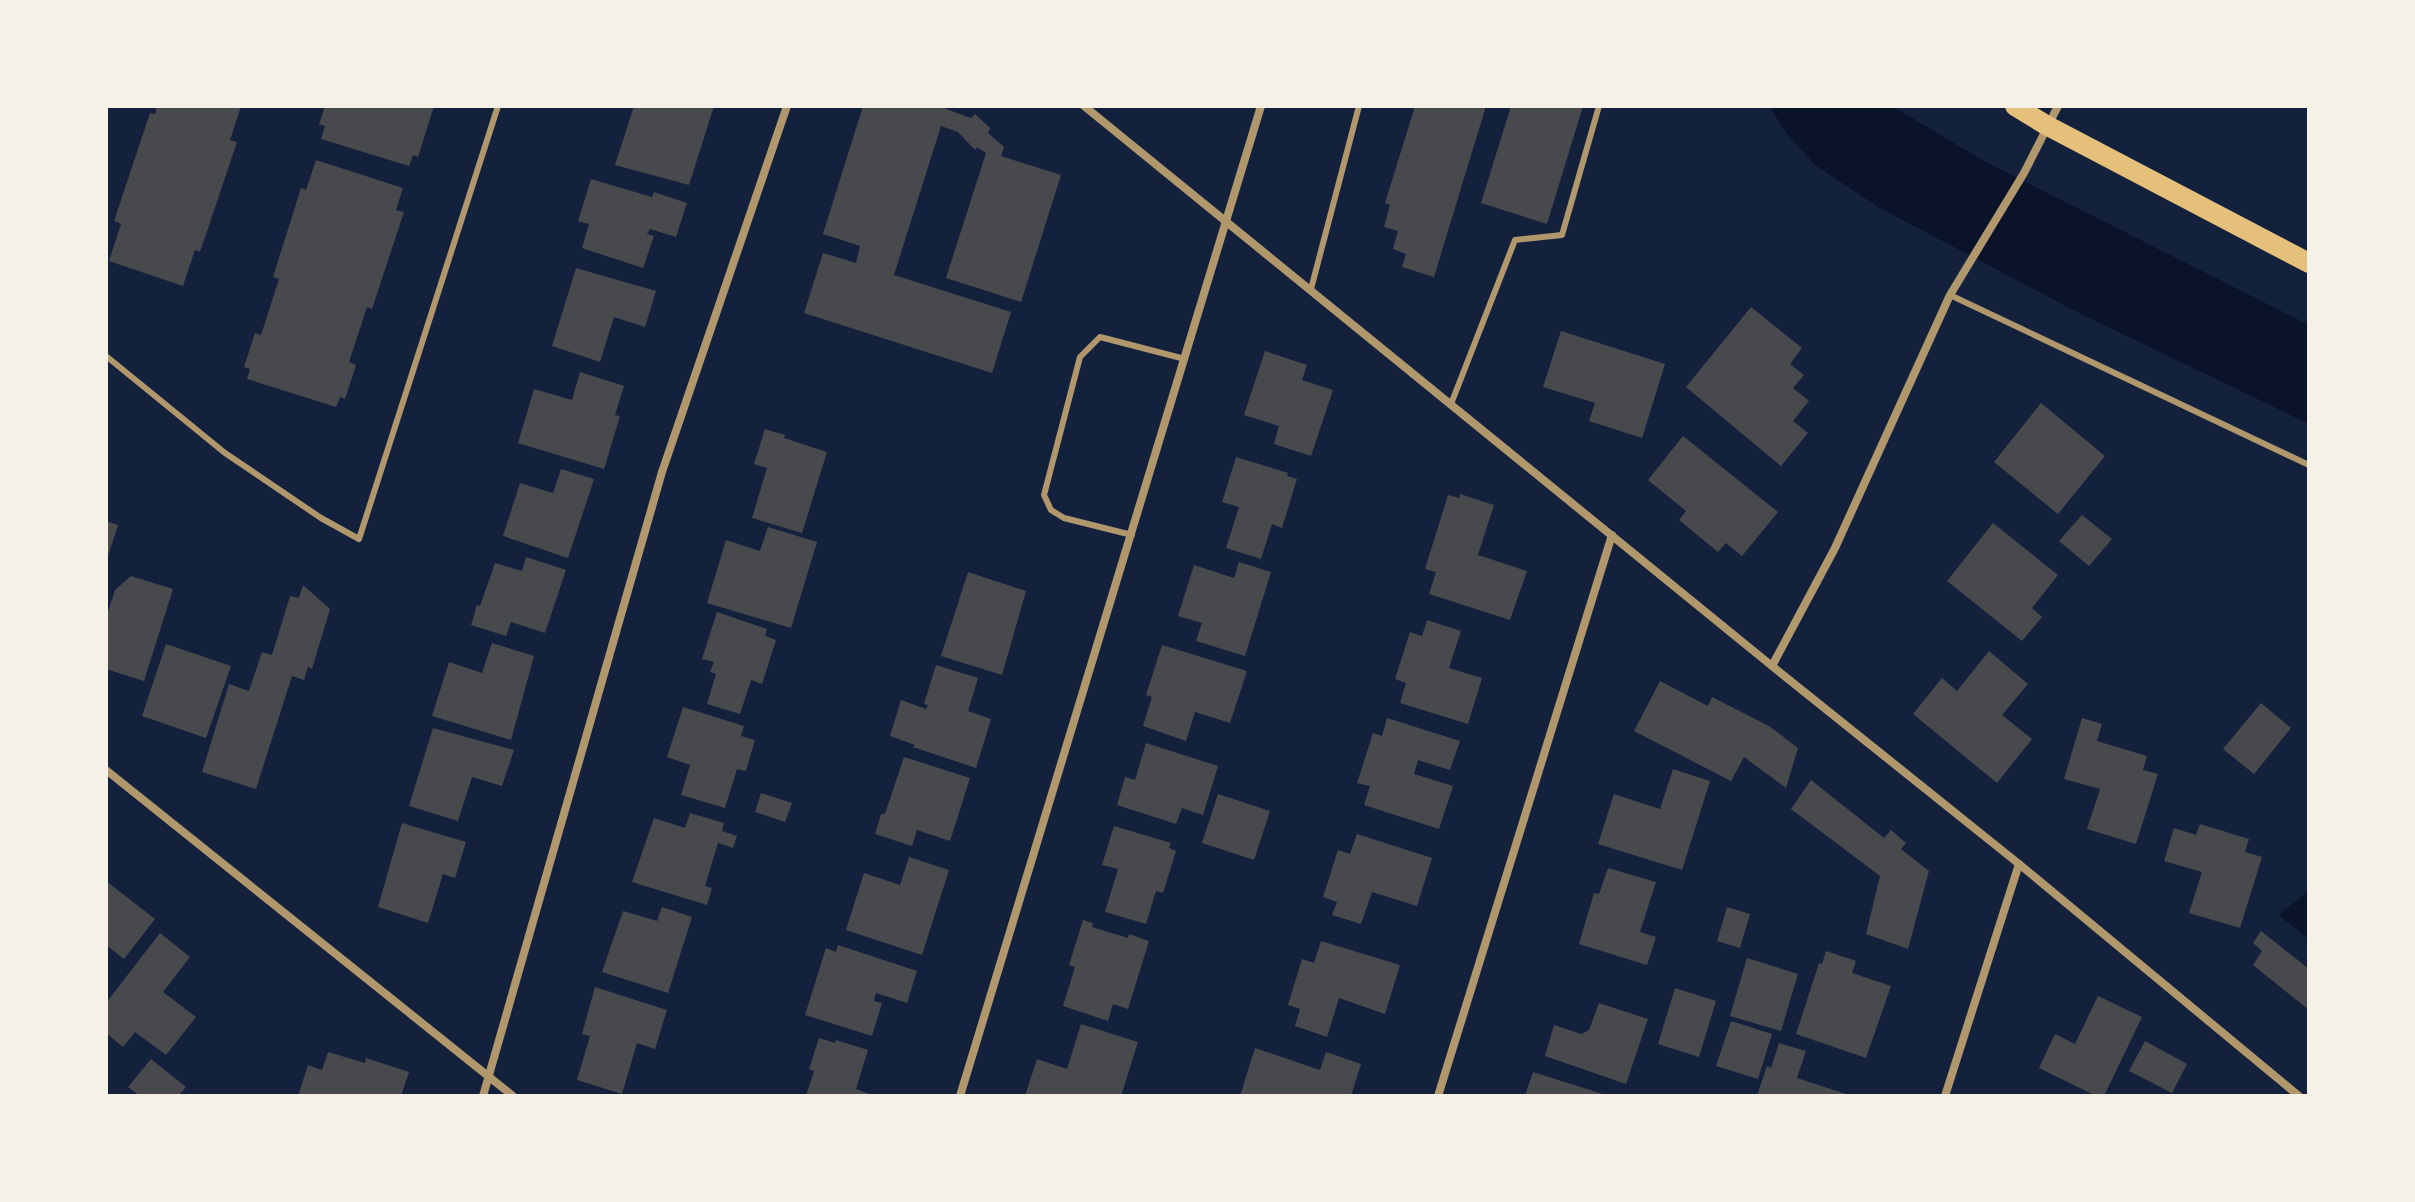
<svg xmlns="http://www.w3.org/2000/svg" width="2415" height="1202" font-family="'Exo 2',sans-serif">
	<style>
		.water { fill: #0b132b }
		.building { fill: #48494c }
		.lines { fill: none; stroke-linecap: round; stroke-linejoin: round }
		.service { stroke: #b1986c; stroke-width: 6 }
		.minor { stroke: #b1986c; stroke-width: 8 }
		.primary { stroke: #e5c07b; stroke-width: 20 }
	</style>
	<rect width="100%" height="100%" fill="#14213d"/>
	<g class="water">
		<polygon points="1770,106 1892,106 1982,160 2309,325 2309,424 2075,311 1880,208 1815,165 1782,128"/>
		<polygon points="2309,890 2309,940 2279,915"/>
	</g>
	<g class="building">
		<polygon points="157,106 241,106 230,140 237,142 200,252 195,250 183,286 109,261 121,224 114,221 150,113 155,114"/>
		<polygon points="325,106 434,106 418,157 413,155 409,166 321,139 325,126 319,124"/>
		<polygon points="634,106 714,106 689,185 615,165"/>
		<polygon points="863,106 947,106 946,109 971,118 975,114 990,128 988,133 1004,147 1001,156 1061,175 1021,302 946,278 986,153 977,147 975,150 958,132 941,126 894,275 1011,312 992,373 804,313 823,253 856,263 860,246 823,234"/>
		<polygon points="1415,106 1486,106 1434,277 1402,267 1406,254 1393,249 1398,231 1384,227 1390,205 1385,203"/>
		<polygon points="1511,106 1583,106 1547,224 1481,203"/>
		<polygon points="316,160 403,188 396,210 404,212 372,309 367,307 349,362 356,365 345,399 340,397 336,407 247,379 250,369 244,367 255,333 261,335 279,279 273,277 301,188 306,190"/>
		<polygon points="591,179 652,197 654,192 687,203 676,237 650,229 647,234 654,236 643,268 582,248 589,224 578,221"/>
		<polygon points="576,268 656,291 645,327 614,317 600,362 552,346"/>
		<polygon points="1751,307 1802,348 1790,364 1804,375 1793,388 1809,401 1793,421 1808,433 1781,466 1686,387"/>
		<polygon points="1561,331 1665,364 1642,438 1589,421 1595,403 1543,387"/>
		<polygon points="1265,351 1307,365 1302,380 1333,390 1311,456 1274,444 1279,426 1244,415"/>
		<polygon points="580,372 624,386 615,415 620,416 604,469 518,443 534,389 572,400"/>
		<polygon points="2041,403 2105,456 2058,514 1994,462"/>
		<polygon points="765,429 785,435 784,438 827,452 802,533 752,518 767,468 754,464"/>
		<polygon points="1683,436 1778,512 1742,556 1726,543 1718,552 1679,520 1686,511 1648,480"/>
		<polygon points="1236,457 1288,473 1287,476 1297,479 1282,528 1272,524 1261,559 1226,548 1239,507 1222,502"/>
		<polygon points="561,469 594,479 568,558 503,536 520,483 553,493"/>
		<polygon points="1460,494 1494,505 1478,555 1527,571 1510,620 1429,594 1436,572 1425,569 1448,495 1459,498"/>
		<polygon points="2082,515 2112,539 2089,566 2059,541"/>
		<polygon points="106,521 118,525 107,559 106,559"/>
		<polygon points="1993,523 2058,575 2032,608 2042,617 2022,641 1947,581"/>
		<polygon points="768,527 817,542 791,628 707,603 726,540 760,551"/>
		<polygon points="526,557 566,570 545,633 511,622 506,636 471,625 477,605 480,606 495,563 522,571"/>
		<polygon points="1239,562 1271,572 1245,656 1196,641 1202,623 1178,616 1194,565 1234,578"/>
		<polygon points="968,572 1026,591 1002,675 941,656"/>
		<polygon points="131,576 173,589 144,681 106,669 106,618 115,590"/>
		<polygon points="303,585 330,609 312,669 308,667 304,680 292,676 256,789 202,772 229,684 249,691 262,652 272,655 290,596 299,598"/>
		<polygon points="717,612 767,629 765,636 776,640 762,684 751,680 740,714 707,704 716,674 710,672 714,662 702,659"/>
		<polygon points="1427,620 1461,631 1449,668 1482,678 1468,724 1400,703 1406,683 1395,679 1410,632 1422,636"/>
		<polygon points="492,643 534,656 511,740 432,716 449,662 482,673"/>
		<polygon points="166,644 231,666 206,738 142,716"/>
		<polygon points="1162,645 1247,671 1230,723 1195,712 1186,741 1143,726 1152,697 1146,695"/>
		<polygon points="1989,651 2028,684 2002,715 2032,739 1997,783 1913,714 1942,678 1957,691"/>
		<polygon points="936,665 978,678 968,711 991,719 976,768 913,747 915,745 890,736 901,700 926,709 928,705 924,704"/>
		<polygon points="1660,681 1708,706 1712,697 1769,726 1798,748 1786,788 1744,757 1731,781 1634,731"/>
		<polygon points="2261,703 2291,728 2254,774 2223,749"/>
		<polygon points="683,707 744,726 741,736 755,740 746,771 737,769 725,808 681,795 690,765 667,757"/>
		<polygon points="1387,718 1460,741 1450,770 1418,760 1414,774 1453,786 1439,829 1364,805 1370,786 1357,783 1373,733 1382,736"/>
		<polygon points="2082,718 2102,724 2097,741 2147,756 2143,770 2158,774 2136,844 2087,829 2100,789 2064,779"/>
		<polygon points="433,728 514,750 502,786 472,777 458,821 409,806"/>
		<polygon points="1146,743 1218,766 1203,815 1182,808 1176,824 1117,805 1125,777 1135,780"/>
		<polygon points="904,757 970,778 950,841 917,830 912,846 875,834 881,814 885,814"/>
		<polygon points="1673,769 1710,781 1682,870 1598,844 1614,794 1660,809"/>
		<polygon points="1811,780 1884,838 1891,830 1906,843 1901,849 1929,871 1908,949 1866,934 1880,876 1791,809"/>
		<polygon points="761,793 792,803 785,822 755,812"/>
		<polygon points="1218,794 1270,811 1254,860 1202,843"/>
		<polygon points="690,813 724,823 722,831 737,836 733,848 718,843 705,886 712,888 707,905 632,882 654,818 685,828"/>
		<polygon points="402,823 466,842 455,878 443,874 428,923 378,907"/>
		<polygon points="2200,824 2249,839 2245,852 2262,857 2240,928 2189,913 2202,872 2164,861 2174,828 2196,835"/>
		<polygon points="1114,826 1171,843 1169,848 1176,851 1163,893 1156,891 1146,924 1105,912 1118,869 1102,865"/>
		<polygon points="1357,834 1432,858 1417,906 1372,892 1361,924 1332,915 1337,902 1323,897 1338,850 1350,854"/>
		<polygon points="909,857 949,870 922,955 846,930 864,873 900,885"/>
		<polygon points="1608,868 1656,882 1640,932 1656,937 1647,965 1579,944 1594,893 1599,894"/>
		<polygon points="106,881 155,919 124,959 106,945"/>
		<polygon points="662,907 692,917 668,993 602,972 623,911 657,921"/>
		<polygon points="1727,907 1750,914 1740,948 1717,941"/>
		<polygon points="1083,920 1093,923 1092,927 1128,938 1129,934 1149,941 1128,1009 1113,1004 1108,1021 1063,1006 1075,967 1069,965"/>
		<polygon points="2261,931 2309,969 2309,1010 2253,965 2262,951 2253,943"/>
		<polygon points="160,933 190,957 163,992 196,1017 166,1055 135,1032 123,1047 106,1033 106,1003"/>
		<polygon points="1321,941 1400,965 1385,1014 1339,998 1327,1037 1295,1026 1300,1009 1288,1005 1302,959 1314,963"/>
		<polygon points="838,945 917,971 907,1003 876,993 874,1001 882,1003 872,1036 805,1015 826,948 836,952"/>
		<polygon points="1826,951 1856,961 1852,973 1891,986 1866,1058 1796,1034 1819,963 1822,964"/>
		<polygon points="1747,958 1798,974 1781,1031 1730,1016"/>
		<polygon points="595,987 667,1010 655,1049 637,1043 622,1094 577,1080 590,1036 582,1034"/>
		<polygon points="1675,988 1716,1001 1699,1057 1658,1044"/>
		<polygon points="2098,996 2142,1017 2104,1096 2096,1096 2039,1068 2055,1034 2075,1044"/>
		<polygon points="1599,1003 1648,1019 1626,1084 1545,1056 1554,1025 1581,1034 1589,1030"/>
		<polygon points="1731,1021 1772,1034 1758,1079 1716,1066"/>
		<polygon points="1081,1024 1138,1042 1121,1096 1025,1096 1037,1059 1067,1069"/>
		<polygon points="819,1038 835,1043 836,1040 868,1050 856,1089 875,1096 806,1096 814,1071 809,1069"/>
		<polygon points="2145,1041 2187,1064 2172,1093 2129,1071"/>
		<polygon points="1779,1043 1806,1051 1797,1078 1852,1096 1757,1096 1767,1066 1771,1068"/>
		<polygon points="1255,1048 1320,1070 1326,1052 1361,1064 1351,1096 1240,1096"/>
		<polygon points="328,1052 365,1063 366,1058 409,1072 401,1096 298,1096 308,1065 322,1070"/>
		<polygon points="151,1059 186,1087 178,1096 140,1096 128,1087"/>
		<polygon points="1533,1072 1606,1095 1606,1096 1525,1096"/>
	</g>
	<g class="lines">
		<g class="service">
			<polyline points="1311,289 1359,106"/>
			<polyline points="1950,295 2309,465"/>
			<polyline points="106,356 225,453 321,518 359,539 498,106"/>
			<polyline points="1451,404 1515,240 1562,235 1599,106"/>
			<polyline points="1132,535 1064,518 1051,510 1044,495 1080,357 1100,337 1185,359"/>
		</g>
		<g class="minor">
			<polyline points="1084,106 1772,666 2019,864 2299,1096"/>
			<polyline points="1772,666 1835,548 1950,295 2024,173 2058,106"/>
			<polyline points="106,770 513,1096"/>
			<polyline points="483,1096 662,472 787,106"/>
			<polyline points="960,1096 1261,106"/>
			<polyline points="1438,1096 1612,535"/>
			<polyline points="1945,1096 2019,864"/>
		</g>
		<polyline class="primary" points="2015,106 2046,125 2309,263"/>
	</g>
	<rect width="2415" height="1202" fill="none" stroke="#f6f1e7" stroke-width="216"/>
</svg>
